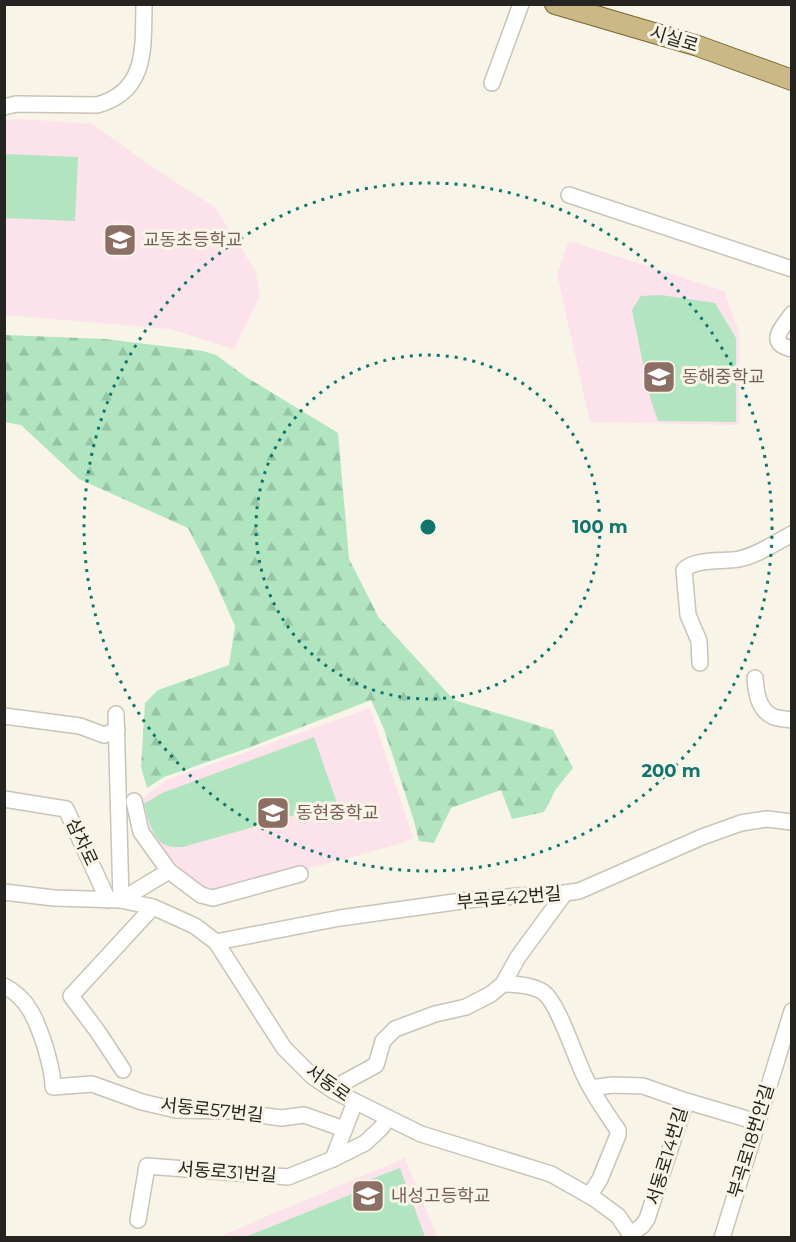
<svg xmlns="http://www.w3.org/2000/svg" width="796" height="1242" font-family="Montserrat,'Noto Sans KR',sans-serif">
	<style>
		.education { fill: #fce2ea }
		.forest { fill: url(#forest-firs) }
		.green { fill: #b0e5c0 }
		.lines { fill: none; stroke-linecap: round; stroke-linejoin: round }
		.minor-casing { stroke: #c8c4b7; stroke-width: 18 }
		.major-casing { stroke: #79662f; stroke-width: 22 }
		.minor { stroke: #fff; stroke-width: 15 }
		.major { stroke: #cab987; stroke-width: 20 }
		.ring { fill: none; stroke: #0f766e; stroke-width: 3; stroke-dasharray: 3 6 }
		.labels { text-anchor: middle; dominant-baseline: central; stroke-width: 6; stroke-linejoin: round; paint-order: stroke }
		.street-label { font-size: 18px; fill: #262420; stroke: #f8f4e7 }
		.education-label { font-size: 18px; fill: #785e54; stroke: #f8f4e7; text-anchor: start }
		.centre { fill: #0f766e; stroke: #f8f4e7; stroke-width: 3 }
		.ring-label { font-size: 18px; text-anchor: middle; font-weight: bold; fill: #0f766e; stroke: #f8f4e7; stroke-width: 6; stroke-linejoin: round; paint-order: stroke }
	</style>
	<defs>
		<pattern id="forest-firs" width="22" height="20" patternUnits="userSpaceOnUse" patternTransform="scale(1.5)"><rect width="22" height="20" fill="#b0e5c0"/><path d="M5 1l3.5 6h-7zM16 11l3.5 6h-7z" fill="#97c4a5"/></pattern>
	</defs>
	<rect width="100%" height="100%" fill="#f8f4e7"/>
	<g class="education">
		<polygon points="24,119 92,124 157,170 215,207 256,272 260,297 234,349 170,329 5,315 5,120"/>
		<polygon points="569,241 724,291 739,332 739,425 590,422 557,274"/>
		<polygon points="370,708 413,838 399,844 212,895 194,884 177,864 165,858 144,826 138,801 167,780"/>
		<polygon points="405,1158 437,1237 217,1238 225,1234"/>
	</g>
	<polygon class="forest" points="5,335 105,339 203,351 216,355 246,377 338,433 349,559 379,618 454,700 553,730 573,768 556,789 544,812 512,819 501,790 451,808 434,843 419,841 414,821 384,729 371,700 251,747 164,777 147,788 141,767 145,703 158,690 229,665 235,626 215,581 188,528 79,479 21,425 5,422"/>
	<g class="green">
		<polygon points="5,154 78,157 75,221 5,218"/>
		<polygon points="661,295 715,303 736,338 736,422 658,421 650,397 632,310 641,296"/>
		<path d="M314,737L337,803L183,847C178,847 172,847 168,846C153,842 147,817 144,804L162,793Z"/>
		<polygon points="400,1168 425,1237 245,1237 372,1186 371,1179"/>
	</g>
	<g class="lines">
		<defs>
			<g id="minor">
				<polyline points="492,83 521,4"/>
				<path d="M4,107L16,104L97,105C148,91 143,47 144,4"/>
				<polyline points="569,195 792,269"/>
				<path d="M792,314C782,328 766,343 792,349"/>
				<path d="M700,663L699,641L688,615L684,570C695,558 724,562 739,559C758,555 775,543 792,534"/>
				<path d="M755,678C756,692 758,709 772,716C777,719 786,719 792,720"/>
				<polyline points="116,714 121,900 169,871 201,895 213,898 300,874"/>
				<polyline points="4,716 80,726 104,735 117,730"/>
				<polyline points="4,799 66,809 108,900"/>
				<polyline points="134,801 141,832 169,871"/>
				<polyline points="4,892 54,898 121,900 153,907 195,926 216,942 284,1048 312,1076 334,1091 421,1134 551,1174 595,1199 618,1216 633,1238"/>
				<polyline points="216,942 340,918 476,899 565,893 579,891 702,837 741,823 767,819 792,822"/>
				<path d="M503,984C516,984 532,985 543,992C558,1002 575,1057 584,1075C593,1094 606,1113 618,1130V1135L600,1179L590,1195"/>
				<path d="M4,986C29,998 37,1022 45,1046C49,1061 53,1072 53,1087L92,1084L142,1102L176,1110L231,1111L281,1118L304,1115L344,1129"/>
				<polyline points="123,1070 98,1032 71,996 153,907"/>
				<polyline points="591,1088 613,1085 643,1086 686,1101 757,1122"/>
				<polyline points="334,1091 341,1084 376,1065 383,1041 395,1029 435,1014 466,1007 491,994 503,984 518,957 565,893"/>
				<polyline points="333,1159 355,1102"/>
				<polyline points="138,1220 147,1166 288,1177 333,1159 365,1143 381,1128 388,1118"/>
				<polyline points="631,1234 642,1226 647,1219 686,1101"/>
				<polyline points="722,1238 792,1011"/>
			</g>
			<polyline id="major" points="555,4 698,46 792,80"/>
		</defs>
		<use href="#minor" class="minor-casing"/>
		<use href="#major" class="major-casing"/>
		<use href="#minor" class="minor"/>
		<use href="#major" class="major"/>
	</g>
	<g class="ring">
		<circle cx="428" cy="527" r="172"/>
		<circle cx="428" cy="527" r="344"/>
	</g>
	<defs>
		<symbol id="school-square" viewBox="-11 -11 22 22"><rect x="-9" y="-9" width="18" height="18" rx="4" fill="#8d6e63" stroke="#f8f4e7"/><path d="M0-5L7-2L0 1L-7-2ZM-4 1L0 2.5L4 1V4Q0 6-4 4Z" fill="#fff"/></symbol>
	</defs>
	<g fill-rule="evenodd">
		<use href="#school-square" x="101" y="221" width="38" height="38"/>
		<use href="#school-square" x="640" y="358" width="38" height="38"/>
		<use href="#school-square" x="254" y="794" width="38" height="38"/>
		<use href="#school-square" x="349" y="1177" width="38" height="38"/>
	</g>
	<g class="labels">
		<g class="street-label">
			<text transform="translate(674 39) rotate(17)">시실로</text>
			<text transform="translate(82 842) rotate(65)">삼차로</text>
			<text transform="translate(509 898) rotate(-5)">부곡로42번길</text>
			<text transform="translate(328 1083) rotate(35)">서동로</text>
			<text transform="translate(212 1110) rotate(6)">서동로57번길</text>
			<text transform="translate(751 1141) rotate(-73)">부곡로18번안길</text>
			<text transform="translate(667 1156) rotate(-73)">서동로14번길</text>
			<text transform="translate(227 1172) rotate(4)">서동로31번길</text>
		</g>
		<g class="education-label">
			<text x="143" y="240">교동초등학교</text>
			<text x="682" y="377">동해중학교</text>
			<text x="296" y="813">동현중학교</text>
			<text x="391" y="1196">내성고등학교</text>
		</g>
	</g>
	<circle cx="428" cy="527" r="9" class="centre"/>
	<g class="ring-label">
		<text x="600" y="533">100 m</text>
		<text x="671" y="777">200 m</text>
	</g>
	<rect width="796" height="1242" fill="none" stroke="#262420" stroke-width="12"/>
</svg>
